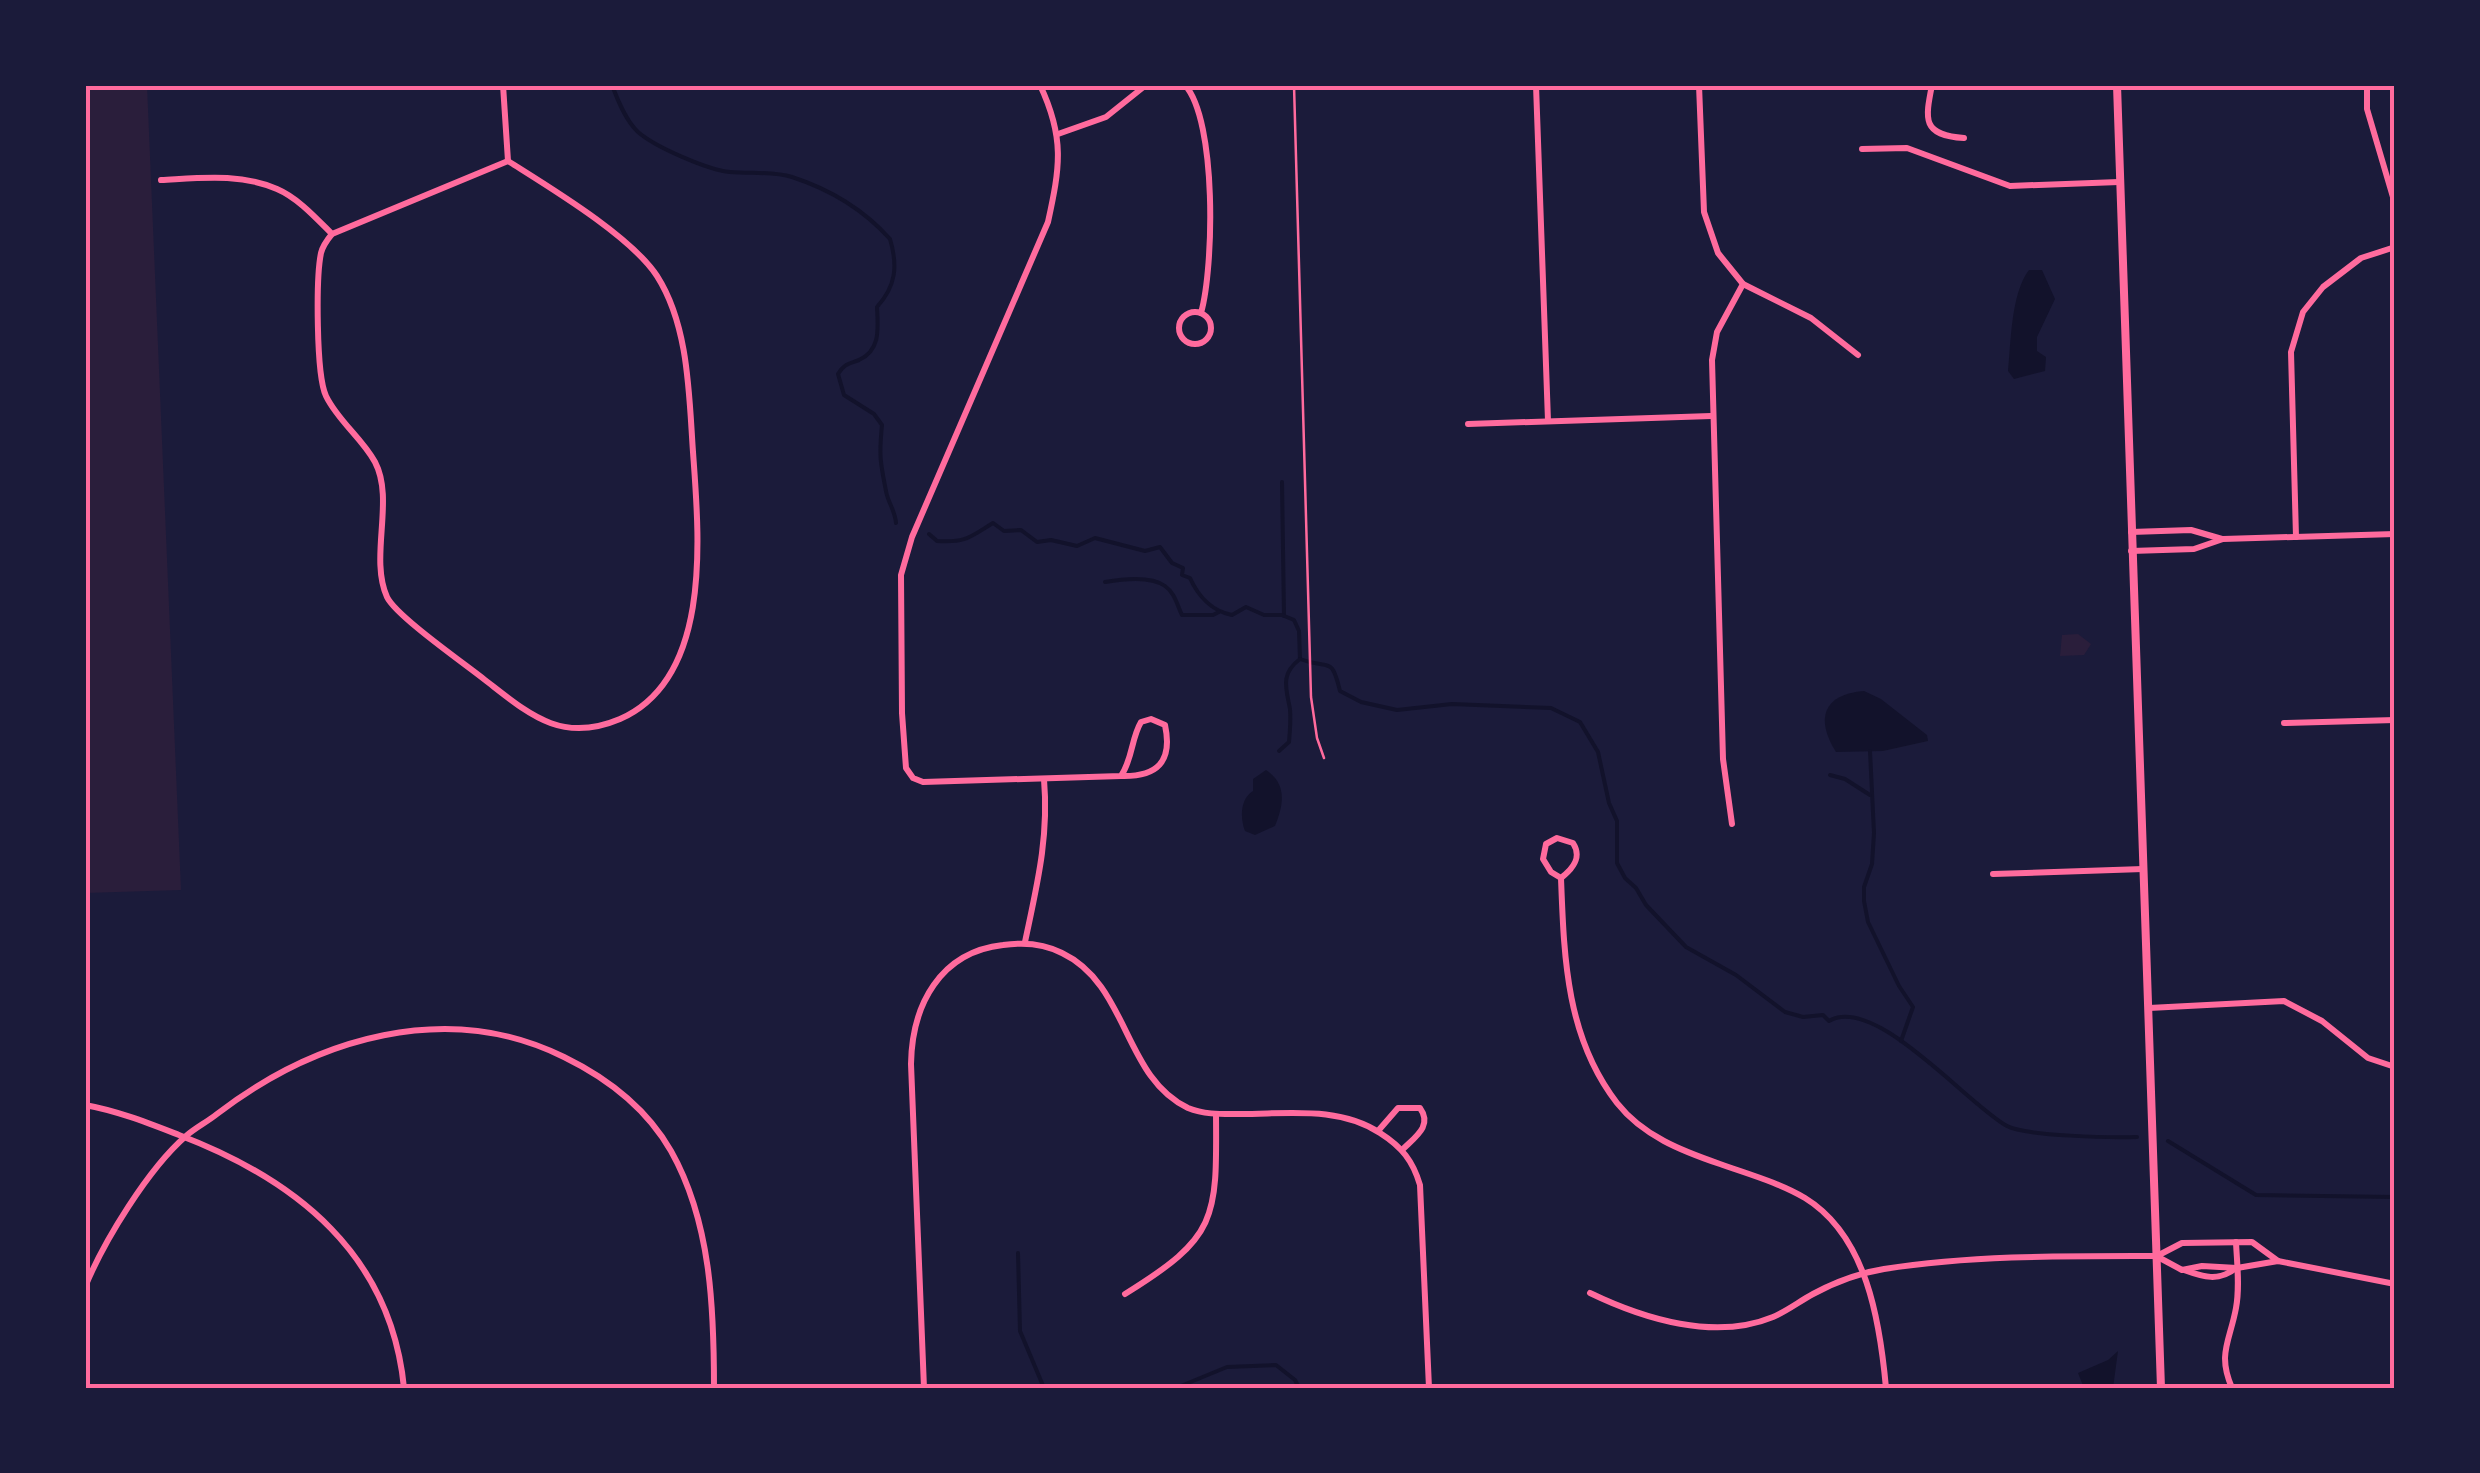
<svg xmlns="http://www.w3.org/2000/svg" width="2480" height="1473" font-family="'Titillium Web',sans-serif">
	<style>
		.green { fill: #2a1e3b }
		.water { fill: #12122b }
		.lines { fill: none; stroke-linecap: round; stroke-linejoin: round }
		.stream { stroke: #12122b; stroke-width: 4 }
		.service { stroke: #ff6b9d; stroke-width: 2.5 }
		.minor { stroke: #ff6b9d; stroke-width: 6 }
		.tertiary { stroke: #ff6b9d; stroke-width: 8 }
		.neatline { fill: none; stroke: #ff6b9d; stroke-width: 4 }
	</style>
	<rect width="100%" height="100%" fill="#1b1b3a"/>
	<g class="green">
		<polygon points="85,85 147,85 181,890 85,893"/>
		<polygon points="2078,634 2091,644 2084,655 2060,656 2062,635"/>
	</g>
	<g class="water">
		<path d="M2029,270H2042L2055,299L2037,337V351L2046,357L2045,371L2014,379L2008,371C2011,342 2011,293 2029,270Z"/>
		<path d="M1864,691L1881,699L1927,735L1928,741L1883,751L1836,752C1815,719 1823,694 1864,691Z"/>
		<path d="M1266,770C1287,784 1284,804 1275,826L1255,835L1245,831C1240,818 1240,799 1253,791V779Z"/>
		<polygon points="2118,1351 2113,1388 2084,1388 2078,1373 2108,1360"/>
	</g>
	<g class="lines">
		<g class="stream">
			<path d="M612,85C618,101 626,121 638,132C655,147 708,170 730,172C750,174 773,171 792,177C829,189 864,210 890,239C898,266 896,286 877,307C878,328 881,350 859,360C848,364 844,364 838,374L844,395L874,414L882,425C879,455 880,461 886,491C888,503 895,510 896,523"/>
			<polyline points="1282,482 1284,616"/>
			<path d="M929,534L937,541C966,543 970,537 993,523L1004,531L1021,530L1037,542L1051,540L1077,546L1095,538L1145,551L1160,547L1172,563L1183,568L1182,575L1190,578C1198,596 1212,611 1232,615L1246,607L1264,615H1282L1294,620L1299,631L1300,659"/>
			<path d="M1105,582C1122,579 1150,575 1165,586C1175,593 1177,605 1182,615H1213L1219,612"/>
			<path d="M1300,659C1330,671 1331,654 1340,691L1361,702L1397,710L1452,704L1551,708L1580,722L1598,752L1609,803L1617,821V863L1625,878L1636,888L1646,905L1686,947L1736,975L1785,1012L1803,1017L1823,1015L1829,1021C1875,994 1967,1104 2007,1126C2026,1136 2113,1138 2137,1137"/>
			<path d="M1279,751L1289,742C1290,731 1291,720 1290,709C1286,688 1280,674 1300,659"/>
			<polyline points="1870,751 1874,833 1872,864 1864,887 1864,901 1868,922 1899,986 1913,1007 1901,1041"/>
			<polyline points="1830,775 1845,779 1870,795"/>
			<polyline points="2168,1141 2256,1195 2395,1197"/>
			<polyline points="1018,1253 1020,1331 1044,1388"/>
			<polyline points="1176,1388 1227,1367 1276,1365 1295,1380 1299,1388"/>
		</g>
		<polyline class="service" points="1294,85 1311,697 1317,738 1324,758"/>
		<g class="minor">
			<polyline points="503,85 508,161"/>
			<path d="M1040,85C1065,138 1060,167 1048,222L912,537L901,575L902,713L906,768L913,778L923,782L1121,776C1133,758 1131,739 1141,722L1151,719L1165,725C1173,762 1157,777 1121,776"/>
			<path d="M1185,85C1217,121 1214,267 1201,313"/>
			<polyline points="1536,85 1548,421"/>
			<polyline points="1699,85 1704,212 1718,253 1743,284 1811,318 1858,355"/>
			<path d="M1932,85C1925,120 1922,135 1964,138"/>
			<polyline points="2367,85 2367,109 2395,204"/>
			<polyline points="1058,134 1106,117 1146,85"/>
			<polyline points="1862,149 1907,148 2010,186 2119,182"/>
			<path d="M508,161C549,187 631,236 657,276C689,326 689,396 693,452C699,536 713,678 620,719C561,744 529,714 485,680C465,664 396,616 387,597C369,557 395,500 375,462C362,438 338,421 326,396C316,375 316,277 321,253C323,245 327,240 332,234Z"/>
			<path d="M161,180C200,178 241,173 277,189C298,198 316,218 332,234"/>
			<circle cx="1195" cy="328" r="16"/>
			<polyline points="1468,424 1711,416"/>
			<polyline points="2131,532 2191,530 2222,539"/>
			<polyline points="2296,537 2291,352 2303,312 2323,287 2361,258 2395,247"/>
			<polyline points="2131,551 2194,549 2223,539 2395,534"/>
			<polyline points="2284,723 2395,720"/>
			<polyline points="1732,824 1723,759 1712,360 1717,332 1743,284"/>
			<polyline points="1993,874 2143,869"/>
			<path d="M1561,878L1551,872L1543,859L1546,844L1557,838L1573,843C1582,857 1574,868 1561,878C1564,957 1566,1037 1617,1103C1643,1136 1682,1151 1720,1164C1748,1174 1780,1183 1805,1198C1867,1236 1880,1322 1886,1388"/>
			<path d="M1025,942C1037,885 1049,838 1044,779"/>
			<polyline points="2149,1008 2284,1001 2322,1021 2368,1058 2395,1067"/>
			<path d="M85,1105C118,1111 148,1123 179,1135C297,1180 391,1255 404,1388"/>
			<path d="M1378,1131L1398,1108H1420C1433,1126 1415,1137 1402,1150"/>
			<polyline points="2158,1257 2182,1270 2202,1266 2237,1268 2278,1261 2395,1284"/>
			<path d="M2184,1270C2203,1277 2219,1282 2236,1268"/>
			<path d="M85,1287C104,1241 148,1169 186,1136C195,1128 207,1122 217,1114C316,1038 447,999 564,1057C607,1078 647,1109 671,1151C711,1222 714,1308 714,1388"/>
			<path d="M1590,1293C1644,1319 1715,1341 1773,1317C1787,1311 1800,1301 1813,1294C1835,1282 1860,1273 1884,1269C1974,1255 2066,1256 2157,1256L2182,1243L2252,1242L2278,1261"/>
			<path d="M1125,1294C1217,1237 1217,1220 1216,1114"/>
			<path d="M924,1388L911,1064C912,1005 940,952 1003,945C1024,942 1043,943 1062,953C1129,985 1123,1077 1188,1108C1205,1115 1223,1114 1241,1114C1288,1114 1339,1106 1380,1133C1402,1147 1413,1161 1420,1185L1429,1388"/>
			<path d="M2232,1388C2217,1354 2230,1341 2236,1308C2240,1287 2237,1264 2236,1242"/>
		</g>
		<polyline class="tertiary" points="2117,85 2161,1388"/>
	</g>
	<rect width="2480" height="1473" fill="none" stroke="#1b1b3a" stroke-width="175"/>
	<rect x="88" y="88" width="2304" height="1298" class="neatline"/>
</svg>
